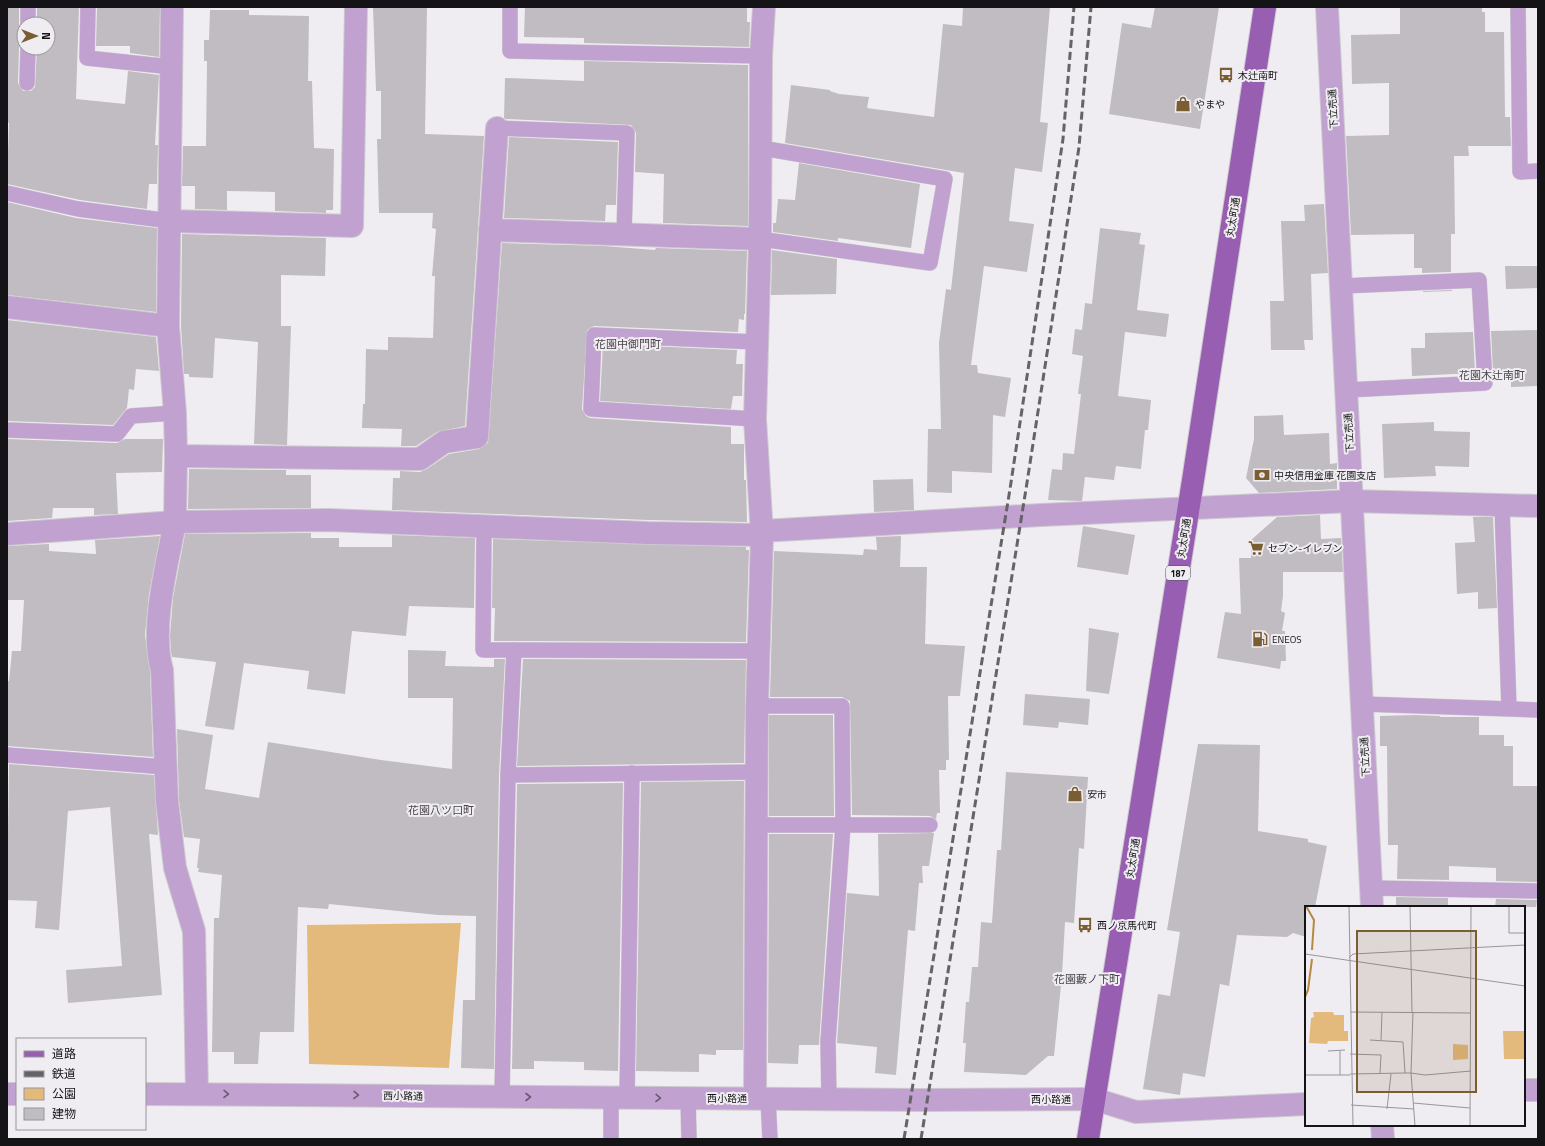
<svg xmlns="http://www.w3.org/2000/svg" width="1545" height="1146" font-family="'Titillium Web','Noto Sans JP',sans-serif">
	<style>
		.green { fill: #e4ba7c }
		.building { fill: #c0bcc2 }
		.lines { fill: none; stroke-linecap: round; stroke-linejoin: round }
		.lane-casing { stroke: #cdcacf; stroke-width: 16 }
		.street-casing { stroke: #cdcacf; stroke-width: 24 }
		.primary-casing { stroke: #cdcacf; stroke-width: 24 }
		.lane { stroke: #c0a1d0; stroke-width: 15 }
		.street { stroke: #c0a1d0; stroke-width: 22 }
		.primary { stroke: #975eb2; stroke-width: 22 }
		.rail { stroke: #656366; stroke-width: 3; stroke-dasharray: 8 4; stroke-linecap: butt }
		.oneway { stroke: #6a5a72 }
		.labels { text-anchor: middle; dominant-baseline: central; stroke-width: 4; stroke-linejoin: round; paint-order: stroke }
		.shield { fill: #f0edf2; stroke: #565457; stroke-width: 1 }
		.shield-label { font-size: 9px; font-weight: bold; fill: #141315 }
		.poi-label { font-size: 10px; fill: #141315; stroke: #f0edf2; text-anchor: start }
		.street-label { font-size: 10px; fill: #141315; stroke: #f0edf2 }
		.neighbourhood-label { font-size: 11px; fill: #4a474b; stroke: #f0edf2 }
		.inset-river { fill: none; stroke: #b58944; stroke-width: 2 }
		.inset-road { fill: none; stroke: #98969a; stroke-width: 1 }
		.view { fill: #7a5d31; fill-opacity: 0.15; stroke: #7a5d31; stroke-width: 2 }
		.inset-edge { fill: none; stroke: #141315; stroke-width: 2 }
	</style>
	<rect width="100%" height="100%" fill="#f0edf2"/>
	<polygon class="green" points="461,923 449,1068 309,1064 307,925"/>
	<g class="building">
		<polygon points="7,7 19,7 19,24 24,32 24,40 19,48 18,83 23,91 31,91 35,87 37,48 48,48 48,24 37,24 37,7 79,7 76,99 125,104 128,71 159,75 155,145 158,145 157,184 149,184 147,209 80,200 7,184 9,123 7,122"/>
		<polygon points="97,7 160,7 159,57 130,53 130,46 96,46"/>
		<polygon points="373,7 427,7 425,134 484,136 465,426 437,432 416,446 401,446 402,429 362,428 363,404 365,404 366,349 388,350 388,337 433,338 435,276 432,276 436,229 432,228 433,213 379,213 377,139 381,139 381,91 376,91"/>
		<polygon points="525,7 747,7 747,22 750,22 749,47 584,43 584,38 524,37"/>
		<polygon points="963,7 1050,7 1040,122 1048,123 1042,172 1015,168 1009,221 1034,224 1027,272 984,266 971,365 977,365 978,373 1011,378 1005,417 993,415 992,473 952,471 952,493 927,492 928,429 941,429 939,343 946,289 951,290 964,173 785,143 791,85 830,90 830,91 839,94 869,97 867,108 934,117 943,24 962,26"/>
		<polygon points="1155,7 1219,7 1200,129 1109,114 1122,23 1151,28"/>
		<polygon points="1400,7 1482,7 1482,12 1485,12 1485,32 1504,32 1505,117 1510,117 1511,146 1468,146 1469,156 1454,156 1455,234 1451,234 1451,272 1422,273 1422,268 1414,268 1414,234 1351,235 1346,136 1389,135 1389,83 1352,84 1351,35 1400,34"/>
		<polygon points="210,10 249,10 249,15 309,16 308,81 312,81 314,148 334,149 333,210 326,210 326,213 275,211 275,192 227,191 227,210 195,209 195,186 182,186 183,146 206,146 207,61 204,61 204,40 209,40"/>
		<polygon points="584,61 748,65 748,226 663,223 664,174 635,172 636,133 631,125 506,119 504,118 505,78 584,81"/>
		<polygon points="509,137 618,142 616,205 606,205 605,221 504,218"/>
		<polygon points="799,163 920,184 911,248 838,238 838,241 773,232 773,223 776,223 778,199 795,200"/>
		<polygon points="7,202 76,218 157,228 156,312 7,295"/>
		<polygon points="1324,204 1328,273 1311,274 1313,340 1304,340 1305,350 1271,350 1270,301 1284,301 1281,221 1305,221 1304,205"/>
		<polygon points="1100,228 1141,233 1139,244 1145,245 1137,310 1169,314 1166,337 1125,332 1118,396 1151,400 1148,430 1145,430 1141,469 1116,466 1114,480 1085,477 1082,501 1048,500 1052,469 1062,470 1063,453 1074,454 1081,394 1078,394 1083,356 1072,354 1075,329 1082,330 1085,303 1092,304"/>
		<polygon points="182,234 326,238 325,276 281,275 281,326 291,326 287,445 254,444 258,342 215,338 213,378 189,377 189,374 184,374 181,326"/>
		<polygon points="502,243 604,246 655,250 656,248 747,251 745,314 744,314 744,320 739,319 738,332 594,326 587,330 582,409 586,416 590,418 731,427 731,444 744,444 744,480 746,480 747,522 648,520 392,510 393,478 400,478 400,471 420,472 427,469 449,454 479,449 488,443"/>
		<polygon points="772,250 837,259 836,294 771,295"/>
		<polygon points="1505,266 1538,266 1538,288 1506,289"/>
		<polygon points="1452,290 1452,291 1423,292 1423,291"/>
		<polygon points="7,320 156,337 159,371 136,369 134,390 129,389 127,408 113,425 7,421"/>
		<polygon points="1538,330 1538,386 1511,387 1511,372 1493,372 1491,331"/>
		<polygon points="1473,332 1475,373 1412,376 1411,348 1425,348 1425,333"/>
		<polygon points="603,344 737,350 736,364 743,364 742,396 733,396 731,409 600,401"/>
		<polygon points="1283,415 1284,435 1329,433 1330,464 1337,463 1337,489 1259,493 1246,478 1254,439 1254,416"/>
		<polygon points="1434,422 1434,431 1470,432 1469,467 1435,466 1436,476 1384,478 1382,424"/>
		<polygon points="7,439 117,443 125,439 163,439 162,472 116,473 118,514 94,515 94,508 53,508 52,518 7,521"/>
		<polygon points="189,469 286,470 286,475 311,475 311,508 188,509"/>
		<polygon points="913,479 914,510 874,512 873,480"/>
		<polygon points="1320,515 1321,539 1341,538 1343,572 1283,572 1283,596 1281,611 1285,613 1282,631 1285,631 1286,661 1281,661 1280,669 1217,658 1225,612 1241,614 1239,558 1251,558 1251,540 1277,517"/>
		<polygon points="1473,517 1493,517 1497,608 1478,609 1478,592 1457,594 1455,543 1475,542"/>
		<polygon points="1083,526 1135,535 1128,575 1077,567"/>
		<polygon points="311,533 311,538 339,538 339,547 392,547 392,535 475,538 474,608 409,606 406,636 352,631 345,694 307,689 309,671 244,663 234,730 205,726 216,662 172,657 171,652 170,635 173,598 185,534"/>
		<polygon points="160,536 149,594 145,635 150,671 153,757 7,746 7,681 9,681 12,651 21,651 24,600 7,600 7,546 49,544 49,551 96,554 95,540"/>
		<polygon points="901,536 900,567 927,567 925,644 965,646 960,696 948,696 949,760 946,760 946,770 939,770 940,813 937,813 936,819 930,816 852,815 850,701 842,697 770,697 774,551 863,555 864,549 877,550 876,537"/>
		<polygon points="493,539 746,547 746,550 749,550 746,642 494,641 495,608 492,608"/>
		<polygon points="1089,628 1119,633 1109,694 1086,691"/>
		<polygon points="408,650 446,651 445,666 494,667 494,659 505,659 499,775 494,1069 461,1068 463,1000 475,1000 476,916 438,915 329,904 328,909 298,907 294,1032 260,1032 258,1064 234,1064 234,1052 212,1052 214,918 219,918 222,875 198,872 199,868 197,868 200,839 184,837 179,800 177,729 213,735 205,789 259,798 268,742 381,760 452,769 453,698 408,698"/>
		<polygon points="523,659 746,660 744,763 517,766"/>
		<polygon points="1025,694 1090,699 1088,725 1059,722 1058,728 1023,725"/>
		<polygon points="769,715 833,715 834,816 769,816"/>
		<polygon points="1415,715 1440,716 1440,717 1479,717 1479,735 1504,735 1504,746 1513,746 1513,786 1538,786 1537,882 1496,881 1496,868 1449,866 1449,880 1397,879 1398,845 1388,845 1387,746 1380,746 1380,716"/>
		<polygon points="1198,744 1260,745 1258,831 1308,839 1308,842 1327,846 1315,907 1306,907 1306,937 1293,933 1287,937 1237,935 1229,986 1220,984 1205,1077 1183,1073 1180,1095 1143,1089 1158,994 1170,996 1180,932 1167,930"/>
		<polygon points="9,764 154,775 158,835 149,834 162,995 68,1003 66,970 122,966 110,807 68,811 59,930 35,928 37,901 7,900"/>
		<polygon points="1006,772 1088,777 1084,849 1079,848 1074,923 1065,922 1062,975 1054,1056 1048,1056 1026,1075 964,1072 966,1043 963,1043 966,1002 969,1002 972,967 978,967 981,922 992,923 997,850 1001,850"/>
		<polygon points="744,781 743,1050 716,1050 716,1055 699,1054 699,1072 636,1071 641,782"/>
		<polygon points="623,783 618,1071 584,1070 584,1062 534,1061 534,1069 512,1069 517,784"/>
		<polygon points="934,833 929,866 922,866 923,883 919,883 915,931 908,930 896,1075 875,1073 877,1047 837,1043 847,893 879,896 878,834"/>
		<polygon points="769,834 833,834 819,1045 799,1045 798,1064 768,1063"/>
		<polygon points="1396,897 1448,898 1448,907 1396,907"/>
		<polygon points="1496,899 1537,900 1536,907 1495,907"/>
	</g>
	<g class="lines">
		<defs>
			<g id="lane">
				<polyline points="88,7 87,58 172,67"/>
				<polyline points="510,7 510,51 761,56"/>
				<polyline points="1518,7 1520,172 1538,171"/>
				<polyline points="28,24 28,7"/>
				<polyline points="27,83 28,48"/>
				<polyline points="497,128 627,133 624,234"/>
				<polyline points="7,193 78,209 170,221"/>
				<polyline points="760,239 930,263 945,179 761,148"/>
				<polyline points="1342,286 1479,280 1485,383 1347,390"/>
				<polyline points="755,419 591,409 594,335 757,342"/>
				<polyline points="7,430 117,434 131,416 175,413"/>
				<polyline points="1502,506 1509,708"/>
				<polyline points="484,525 483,650 759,651"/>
				<polyline points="1362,704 1538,710"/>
				<polyline points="757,706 842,706 843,825 828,1042 829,1099"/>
				<polyline points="7,755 166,767"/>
				<polyline points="508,775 757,772"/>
				<polyline points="757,825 930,825"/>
				<polyline points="1371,888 1538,891"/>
				<polyline points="502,1097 508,775 514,650"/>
				<polyline points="611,1097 611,1139"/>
				<polyline points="627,1097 632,773"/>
				<polyline points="688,1098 689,1139"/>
				<polyline points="768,1098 770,1139"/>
			</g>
			<g id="street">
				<polyline points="172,7 168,326 175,413 176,456 420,459 444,442 477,437 497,128"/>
				<polyline points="1327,7 1372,907"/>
				<polyline points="170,221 352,226 356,7"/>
				<polyline points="490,230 760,239"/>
				<polyline points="7,307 168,326"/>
				<polyline points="176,456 175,522 329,520 648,533 762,535"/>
				<polyline points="761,531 1041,515 1352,501 1538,506"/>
				<path d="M7,534L175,522C167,565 150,628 162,670L167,801L175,868L194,931L197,1093"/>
				<polyline points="1524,1090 1538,1090"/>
				<polyline points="7,1094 17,1094"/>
				<polyline points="145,1094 923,1100 1094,1099 1136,1112 1306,1104"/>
				<polyline points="755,1098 757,706 762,535 755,419 760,239 761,56 764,7"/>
				<polyline points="1382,1125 1383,1139"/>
			</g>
			<polyline id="primary" points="1088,1139 1194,474 1265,7"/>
		</defs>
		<use href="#lane" class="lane-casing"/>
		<use href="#street" class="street-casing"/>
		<use href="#primary" class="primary-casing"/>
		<use href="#lane" class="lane"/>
		<use href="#street" class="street"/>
		<use href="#primary" class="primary"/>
		<g class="rail">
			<polyline points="904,1139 1010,489 1042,277 1063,139 1074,7"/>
			<polyline points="921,1139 1026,489 1079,147 1091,7"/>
		</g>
	</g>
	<defs><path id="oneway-chevron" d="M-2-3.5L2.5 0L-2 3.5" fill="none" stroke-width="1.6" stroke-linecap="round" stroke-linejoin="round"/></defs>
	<g class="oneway">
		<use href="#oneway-chevron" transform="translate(226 1094) rotate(1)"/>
		<use href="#oneway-chevron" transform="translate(356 1095) rotate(1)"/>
		<use href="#oneway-chevron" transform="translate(528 1097)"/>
		<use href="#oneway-chevron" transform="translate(658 1098) rotate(1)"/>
	</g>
	<defs>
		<symbol id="bus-bare" viewBox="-9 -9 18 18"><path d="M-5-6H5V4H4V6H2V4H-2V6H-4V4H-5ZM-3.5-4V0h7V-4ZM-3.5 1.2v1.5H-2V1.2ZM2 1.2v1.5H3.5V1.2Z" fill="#7a5d31" stroke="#f0edf2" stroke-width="2.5" paint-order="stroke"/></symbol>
		<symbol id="shop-bare" viewBox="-9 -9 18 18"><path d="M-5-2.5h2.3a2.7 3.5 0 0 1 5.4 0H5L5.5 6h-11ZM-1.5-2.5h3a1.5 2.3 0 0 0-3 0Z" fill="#7a5d31" stroke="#f0edf2" stroke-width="2.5" paint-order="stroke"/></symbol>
		<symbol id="bank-bare" viewBox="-9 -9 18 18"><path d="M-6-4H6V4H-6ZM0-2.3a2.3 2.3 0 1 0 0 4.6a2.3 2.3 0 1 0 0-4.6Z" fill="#7a5d31" stroke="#f0edf2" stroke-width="2.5" paint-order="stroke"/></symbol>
		<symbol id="supermarket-bare" viewBox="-9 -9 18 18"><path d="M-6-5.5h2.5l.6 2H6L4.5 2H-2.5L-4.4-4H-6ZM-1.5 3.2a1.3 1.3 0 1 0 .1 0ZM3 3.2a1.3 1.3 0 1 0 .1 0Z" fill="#7a5d31" stroke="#f0edf2" stroke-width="2.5" paint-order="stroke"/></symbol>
		<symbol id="fuel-bare" viewBox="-9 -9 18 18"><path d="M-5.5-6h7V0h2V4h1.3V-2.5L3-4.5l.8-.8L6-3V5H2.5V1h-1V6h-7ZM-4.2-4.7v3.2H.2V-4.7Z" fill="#7a5d31" stroke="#f0edf2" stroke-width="2.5" paint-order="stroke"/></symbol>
	</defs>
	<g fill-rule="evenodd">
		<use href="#bus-bare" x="1215" y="64" width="22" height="22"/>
		<use href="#shop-bare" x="1172" y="93" width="22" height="22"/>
		<use href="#bank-bare" x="1251" y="464" width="22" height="22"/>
		<use href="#supermarket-bare" x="1245" y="537" width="22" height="22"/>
		<use href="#fuel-bare" x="1249" y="628" width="22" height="22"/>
		<use href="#shop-bare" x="1064" y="783" width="22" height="22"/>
		<use href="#bus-bare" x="1074" y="914" width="22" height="22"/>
	</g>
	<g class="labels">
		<rect class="shield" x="1166" y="566" width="24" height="14" rx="3"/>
		<g class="shield-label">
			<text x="1178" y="573">187</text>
		</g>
		<g class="poi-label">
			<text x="1238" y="75">木辻南町</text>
			<text x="1195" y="104">やまや</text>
			<text x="1274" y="475">中央信用金庫 花園支店</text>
			<text x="1268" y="548">セブン-イレブン</text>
			<text x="1272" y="639">ENEOS</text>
			<text x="1087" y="794">安市</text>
			<text x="1097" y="925">西ノ京馬代町</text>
		</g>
		<g class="street-label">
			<text transform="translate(1333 109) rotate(-93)">下立売通</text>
			<text transform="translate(1233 217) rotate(-81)">丸太町通</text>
			<text transform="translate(1349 433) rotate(-93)">下立売通</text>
			<text transform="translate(1184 538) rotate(-81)">丸太町通</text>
			<text transform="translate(1365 757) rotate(-93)">下立売通</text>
			<text transform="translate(1133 858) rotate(-81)">丸太町通</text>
			<text transform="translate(403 1096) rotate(1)">西小路通</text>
			<text x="727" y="1098">西小路通</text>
			<text x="1051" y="1099">西小路通</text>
		</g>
		<g class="neighbourhood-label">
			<text x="628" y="344">花園中御門町</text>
			<text x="1492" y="375">花園木辻南町</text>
			<text x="441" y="810">花園八ツ口町</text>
			<text x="1087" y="979">花園藪ノ下町</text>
		</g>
	</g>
	<g transform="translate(1305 906)">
		<rect width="220" height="220" fill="#f0edf2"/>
		<path d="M8,106H28L29,109H39V125H43V135H23L22,138L4,137L6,112L9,111ZM198,125H220V153H199ZM148,138L163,139V153L148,154Z" fill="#e4ba7c"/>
		<path class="inset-river" d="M1,0L9,14L7,44M0,91L3,84L7,53"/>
		<path class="inset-road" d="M44,0L48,220M105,0L107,106M204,0V27H220M0,48L220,80M44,52L48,48L220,39M45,106L166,107M76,134L77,106M23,145L40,144M45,148L76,149L75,168M100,167H106L108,106M45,168L100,167L98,136L65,134M0,169H45M35,169V145M108,197L165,202M46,199L109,203M82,203L86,168M110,220L106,167L120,169L166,165M165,220L166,0"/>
		<path class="view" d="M52,25H171V186H52Z"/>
		<rect width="220" height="220" class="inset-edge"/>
	</g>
	<rect width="1545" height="1146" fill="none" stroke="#141315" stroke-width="16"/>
	<rect x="16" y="1038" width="130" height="92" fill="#f0edf2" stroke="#98969a"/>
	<rect x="24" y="1051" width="20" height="6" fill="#975eb2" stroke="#98969a"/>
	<text x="52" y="1058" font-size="12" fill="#141315">道路</text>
	<rect x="24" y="1071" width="20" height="6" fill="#656366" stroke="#98969a"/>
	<text x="52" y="1078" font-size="12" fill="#141315">鉄道</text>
	<rect x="24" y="1088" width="20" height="12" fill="#e4ba7c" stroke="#98969a"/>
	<text x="52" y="1098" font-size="12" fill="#141315">公園</text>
	<rect x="24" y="1108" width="20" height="12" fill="#c0bcc2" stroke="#98969a"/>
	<text x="52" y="1118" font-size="12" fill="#141315">建物</text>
	<g transform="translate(36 36) rotate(90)"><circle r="19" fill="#f0edf2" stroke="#98969a"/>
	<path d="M0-3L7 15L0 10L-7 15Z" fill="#7a5d31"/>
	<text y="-6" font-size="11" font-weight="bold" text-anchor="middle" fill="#141315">N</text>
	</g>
</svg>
